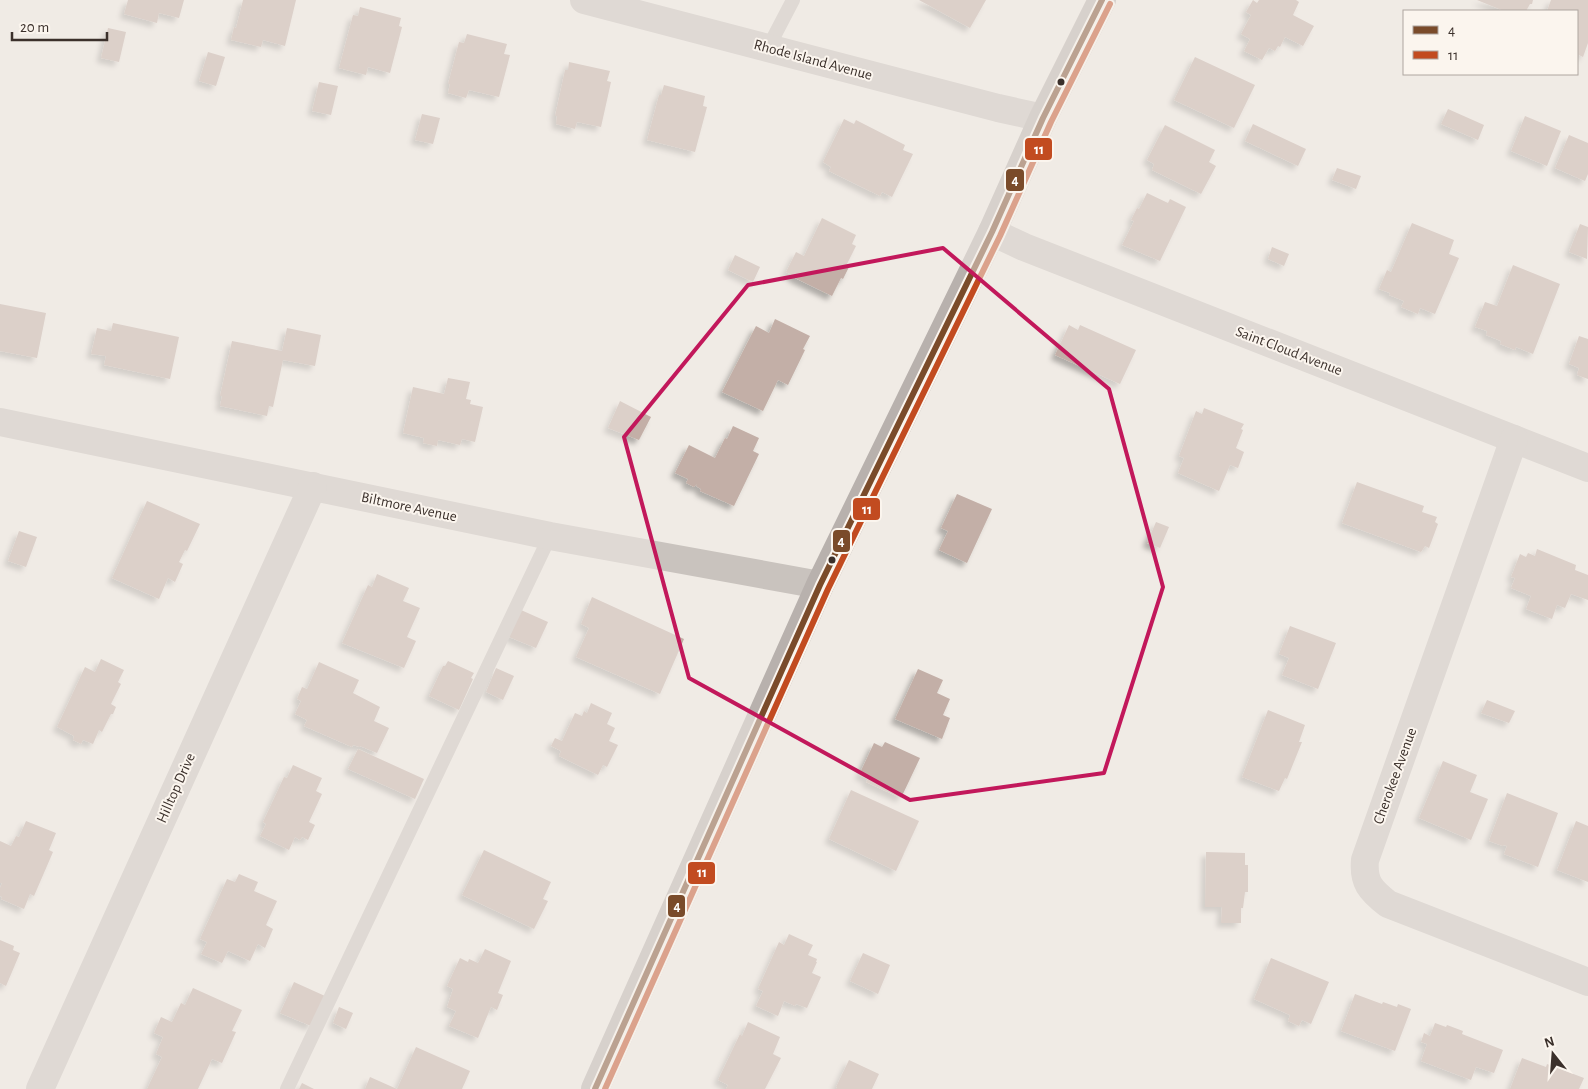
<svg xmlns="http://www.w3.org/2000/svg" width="1588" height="1089" font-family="'Alegreya Sans',sans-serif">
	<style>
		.building { fill: #c3afa7; filter: url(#shadow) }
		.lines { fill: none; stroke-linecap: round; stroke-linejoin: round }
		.lane { stroke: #c9c3be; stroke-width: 14 }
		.street { stroke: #c9c3be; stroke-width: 28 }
		.primary { stroke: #b8b1ad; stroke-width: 28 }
		.bus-1-casing { stroke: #fbf5ee; stroke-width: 10 }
		.bus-2-casing { stroke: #fbf5ee; stroke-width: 10 }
		.bus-1 { stroke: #7a4b2a; stroke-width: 6 }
		.bus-2 { stroke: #c24b20; stroke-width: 6 }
		.marked { fill: none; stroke: #c2185b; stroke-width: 4; stroke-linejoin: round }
		.bus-dot { fill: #3b302b; stroke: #fbf5ee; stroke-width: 2 }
		.labels { text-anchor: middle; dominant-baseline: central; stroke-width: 4; stroke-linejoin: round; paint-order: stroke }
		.street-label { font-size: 15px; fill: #3b302b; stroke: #fbf5ee }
		.line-badge { stroke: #fbf5ee; stroke-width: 2 }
		.badge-label { font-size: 14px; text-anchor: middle; font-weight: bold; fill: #fff }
	</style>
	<defs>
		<filter id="shadow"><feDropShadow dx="-4.5" dy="4.5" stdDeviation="2.5" flood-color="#0004"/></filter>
	</defs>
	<rect width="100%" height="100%" fill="#f0ebe5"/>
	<g class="building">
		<polygon points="128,0 184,0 179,18 159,13 157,23 124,14"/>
		<polygon points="243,0 296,0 285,46 263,40 261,47 231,40 234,27 236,28"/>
		<polygon points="919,0 986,0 970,28"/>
		<polygon points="1253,0 1257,3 1259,0 1296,0 1299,2 1293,15 1314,26 1303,46 1285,37 1280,47 1278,46 1275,51 1269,48 1262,60 1244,51 1250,39 1241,34 1251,15 1246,12"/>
		<polygon points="1477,0 1533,0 1532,4 1530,4 1526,11 1504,11"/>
		<polygon points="1551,0 1588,0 1588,43 1583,57 1577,54 1577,11 1547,11"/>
		<polygon points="360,7 401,18 399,26 402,27 390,73 368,67 366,75 339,68 353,15 358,16"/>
		<polygon points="108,28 126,32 119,62 101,58"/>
		<polygon points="467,34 507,44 504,54 510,55 499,97 469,90 466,98 448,93 450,84 448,84 459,42 464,43"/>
		<polygon points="208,52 225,57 216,86 199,81"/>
		<polygon points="1195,57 1255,85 1234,128 1174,100"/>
		<polygon points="569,62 610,71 607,81 611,82 601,127 577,122 575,129 556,124 557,116 555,116 565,70 568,70"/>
		<polygon points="319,82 338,86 331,115 312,111"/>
		<polygon points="664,85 705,96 703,106 707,107 695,152 647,140 659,95 661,95"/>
		<polygon points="1448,109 1484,125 1478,140 1441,124"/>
		<polygon points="422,114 440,118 433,144 415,140"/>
		<polygon points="1525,116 1561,131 1547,166 1511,151"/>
		<polygon points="844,119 854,124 856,120 905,145 903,150 913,154 892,197 882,192 880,196 829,171 831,167 823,162"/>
		<polygon points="1253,124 1306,149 1298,166 1245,141"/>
		<polygon points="1165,125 1215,150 1209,162 1216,166 1201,194 1152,170 1154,164 1147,160"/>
		<polygon points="1569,135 1588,143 1588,174 1585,181 1555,168"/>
		<polygon points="1337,168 1361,176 1356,189 1332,180"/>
		<polygon points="1147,193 1168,203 1170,199 1186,207 1160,261 1122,245 1134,221 1131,220 1137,208 1139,209"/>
		<polygon points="822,218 856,235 852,244 856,246 846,266 849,267 843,279 841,278 832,296 793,277 794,276 786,272 796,252 804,256"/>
		<polygon points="1412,223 1454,240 1449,254 1459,258 1435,314 1420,308 1418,314 1401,307 1404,301 1389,295 1390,293 1379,289 1387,270 1391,272"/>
		<polygon points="1580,224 1588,227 1587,259 1569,252"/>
		<polygon points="1272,247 1289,254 1284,266 1268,259"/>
		<polygon points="735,255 760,267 753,282 728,270"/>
		<polygon points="1513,265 1560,284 1533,354 1516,347 1515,350 1500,344 1501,341 1486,335 1487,331 1475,327 1485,302 1497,306"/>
		<polygon points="0,304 46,313 37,358 0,351"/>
		<polygon points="775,319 810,336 803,349 805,350 788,385 778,380 763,411 722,392 756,326 769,333"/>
		<polygon points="113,323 179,337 170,379 104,365 106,356 91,354 97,328 111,331"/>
		<polygon points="1069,325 1078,330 1080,325 1136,350 1120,384 1055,355"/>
		<polygon points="287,328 321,335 315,366 283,360 273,407 269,406 267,416 220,406 222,396 220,396 232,341 282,351"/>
		<polygon points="1579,336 1588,339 1588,379 1577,375 1579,368 1569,364"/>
		<polygon points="448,378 470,382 466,399 471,400 470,404 483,407 475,442 462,439 460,445 438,440 437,446 423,443 424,438 403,433 413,387 444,394"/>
		<polygon points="620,401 651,417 639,440 608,428"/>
		<polygon points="1204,408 1244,424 1241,429 1243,430 1236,448 1244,452 1238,468 1230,465 1219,491 1178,473 1184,458 1179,456 1196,411 1202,414"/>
		<polygon points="733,426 759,438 753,451 759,454 734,506 700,491 701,489 696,486 697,484 694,487 686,483 688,479 675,473 689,445 715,458 725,438 727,439"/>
		<polygon points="1357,482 1424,506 1422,512 1437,517 1435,522 1438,524 1429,548 1425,546 1421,552 1342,523"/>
		<polygon points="957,494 992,509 967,563 939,550 948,531 941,528"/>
		<polygon points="147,501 200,524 187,551 185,550 179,562 183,564 175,582 168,578 159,599 112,578"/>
		<polygon points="1156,522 1169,527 1160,548 1147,543"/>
		<polygon points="19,531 37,537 26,567 8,561"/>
		<polygon points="1537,549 1576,565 1575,570 1588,575 1588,600 1571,594 1565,608 1557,605 1552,619 1526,609 1531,596 1511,588 1515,578 1511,577 1520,554 1526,557 1528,553 1535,556"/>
		<polygon points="377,574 409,588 403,601 420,608 407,637 416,641 404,668 342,643 368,585 372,587"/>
		<polygon points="592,597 684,639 660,694 576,657 589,628 581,624"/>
		<polygon points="521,610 548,622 536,648 509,637"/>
		<polygon points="1290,626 1336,643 1318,689 1282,675 1289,658 1279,654"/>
		<polygon points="101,659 124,670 118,682 121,684 111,704 116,707 113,714 111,714 102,732 99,730 93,744 83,740 81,744 73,740 74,736 57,727 85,667 95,672"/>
		<polygon points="448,661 474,673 471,678 473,679 459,710 429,696 443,666 445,666"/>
		<polygon points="319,662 359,680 353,693 380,707 374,721 389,728 377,753 360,746 360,747 353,745 352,747 304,726 307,720 295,714 301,701 297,699 302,687 307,689"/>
		<polygon points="496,668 514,676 503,700 486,692"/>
		<polygon points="918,669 943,680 937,693 950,699 943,715 950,718 942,739 895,719"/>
		<polygon points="1487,700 1515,711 1509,723 1481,713"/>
		<polygon points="591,703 612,713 607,724 615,728 609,741 618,745 607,767 603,765 598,775 559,756 561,751 551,746 555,738 562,741 575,713 582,716 584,711 587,713"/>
		<polygon points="1268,710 1305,725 1299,742 1302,742 1287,779 1285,778 1279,791 1242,777"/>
		<polygon points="885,742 920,758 901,798 866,782 868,779 859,775 874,743 882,747"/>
		<polygon points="358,749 424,779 415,799 348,769"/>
		<polygon points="1443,761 1477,775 1470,792 1488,799 1471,840 1419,818"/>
		<polygon points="293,765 322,778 316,791 322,794 309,822 315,825 308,840 302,837 300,840 295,837 289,850 260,836 266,824 263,822 284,777 287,778"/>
		<polygon points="851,790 919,821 896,871 829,839"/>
		<polygon points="1507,793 1558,813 1538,867 1504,854 1507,846 1504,845 1503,846 1489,841"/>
		<polygon points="26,821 56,833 49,850 53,852 34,896 30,894 24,909 1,899 2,897 0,896 0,888 2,883 0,883 0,841 11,846 16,836 19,837"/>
		<polygon points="1576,821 1588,826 1588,882 1557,870"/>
		<polygon points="484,850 551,882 543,899 548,901 534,929 462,895"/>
		<polygon points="1206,852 1245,853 1245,865 1248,865 1248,892 1245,892 1243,908 1241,908 1241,923 1221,923 1222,907 1205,907"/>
		<polygon points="239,874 258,882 254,891 277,901 266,925 273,929 265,948 258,944 250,961 228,951 222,963 201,954 207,942 200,939 227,879 235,882"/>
		<polygon points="789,934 813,945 808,955 817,959 816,962 817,962 812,973 821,977 807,1008 796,1004 795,1006 784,1001 778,1016 756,1006 763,991 758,989 779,942 784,945"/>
		<polygon points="0,940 14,946 13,950 20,953 6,986 0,983"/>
		<polygon points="485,949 511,961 498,993 503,995 497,1010 491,1007 478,1038 449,1026 456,1011 447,1007 453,989 447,986 460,958 468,962 469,959 478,963"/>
		<polygon points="863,953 890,965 878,994 850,981"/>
		<polygon points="1271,958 1329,982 1311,1024 1302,1020 1299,1026 1288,1021 1290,1015 1254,999"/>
		<polygon points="294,982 325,996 311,1026 280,1013"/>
		<polygon points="193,988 242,1010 232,1031 236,1032 222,1063 212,1059 198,1089 147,1089 162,1057 156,1054 163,1037 154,1033 161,1017 172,1022 181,1003 185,1005"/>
		<polygon points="1355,994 1382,1004 1383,1002 1397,1007 1398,1004 1411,1009 1395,1051 1341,1031"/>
		<polygon points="339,1007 353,1013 346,1029 333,1023"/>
		<polygon points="748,1022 780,1037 773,1054 781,1058 765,1089 726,1089 728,1085 718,1080 740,1034 742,1036"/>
		<polygon points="1435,1023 1446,1027 1447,1025 1463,1031 1462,1034 1503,1050 1494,1073 1476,1067 1471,1080 1421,1061 1427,1044 1421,1042 1424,1033 1430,1036"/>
		<polygon points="416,1047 470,1071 462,1089 397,1089"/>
		<polygon points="1522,1058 1546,1067 1547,1064 1584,1078 1579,1089 1510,1089"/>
		<polygon points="849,1060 879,1074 872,1089 836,1089 837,1087 836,1087"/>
		<polygon points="370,1077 397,1089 365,1089"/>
		<polygon points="302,1083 314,1089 299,1089"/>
	</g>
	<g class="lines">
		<g class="lane">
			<polyline points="768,48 793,0"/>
			<polyline points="287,1089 550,536"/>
		</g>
		<g class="street">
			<polyline points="584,0 998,108 1043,118"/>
			<polyline points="992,232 1024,247 1588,468"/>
			<polyline points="0,422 550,536 820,585"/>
			<path d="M1514,439L1365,860C1363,882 1370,890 1388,904L1588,982"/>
			<polyline points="40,1089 313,486"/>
		</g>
		<polyline class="primary" points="595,1089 820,585 992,232 1043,118 1102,0"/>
		<defs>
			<polyline id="bus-1" points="595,1089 820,585 992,232 1043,118 1102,0"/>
			<polyline id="bus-2" points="605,1089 828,589 1000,236 1051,122 1110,4"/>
		</defs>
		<use href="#bus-1" class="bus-1-casing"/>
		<use href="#bus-2" class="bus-2-casing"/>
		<use href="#bus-1" class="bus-1"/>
		<use href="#bus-2" class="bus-2"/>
	</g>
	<path d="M0 0H1588V1089H0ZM943,248L1109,389L1163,587L1104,773L910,800L689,678L624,437L748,285Z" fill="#f0ebe5" fill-opacity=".55" fill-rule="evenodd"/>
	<path class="marked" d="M943,248L1109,389L1163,587L1104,773L910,800L689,678L624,437L748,285Z"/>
	<g class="bus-dot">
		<circle cx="1061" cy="82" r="4.5"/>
		<circle cx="832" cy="560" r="4.5"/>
	</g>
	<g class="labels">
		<g class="street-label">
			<text transform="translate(813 60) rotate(15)">Rhode Island Avenue</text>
			<text transform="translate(1289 351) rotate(21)">Saint Cloud Avenue</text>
			<text transform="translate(409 507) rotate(12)">Biltmore Avenue</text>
			<text transform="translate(1395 776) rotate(-70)">Cherokee Avenue</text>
			<text transform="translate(176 788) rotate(-66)">Hilltop Drive</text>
		</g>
	</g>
	<g class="line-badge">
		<rect x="1024" y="137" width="29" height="24" rx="5" fill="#c24b20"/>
		<rect x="1005" y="168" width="20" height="24" rx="5" fill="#7a4b2a"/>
		<rect x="852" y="497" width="29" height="24" rx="5" fill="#c24b20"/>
		<rect x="832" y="529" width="19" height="24" rx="5" fill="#7a4b2a"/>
		<rect x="687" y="861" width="29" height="24" rx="5" fill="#c24b20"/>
		<rect x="667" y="894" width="19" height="24" rx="5" fill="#7a4b2a"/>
	</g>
	<g class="badge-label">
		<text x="1039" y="154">11</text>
		<text x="1015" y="185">4</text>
		<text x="867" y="514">11</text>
		<text x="841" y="546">4</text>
		<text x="702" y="877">11</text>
		<text x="677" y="911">4</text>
	</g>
	<rect x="1403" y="10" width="175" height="65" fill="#fbf5ee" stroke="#aea6a0"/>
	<rect x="1413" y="26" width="25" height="8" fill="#7a4b2a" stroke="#aea6a0"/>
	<text x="1448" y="35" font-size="15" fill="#3b302b">4</text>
	<rect x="1413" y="51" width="25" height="8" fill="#c24b20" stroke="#aea6a0"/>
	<text x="1448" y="60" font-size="15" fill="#3b302b">11</text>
	<g transform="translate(1553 1054) rotate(343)" stroke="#fbf5ee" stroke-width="4" paint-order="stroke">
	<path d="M0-4L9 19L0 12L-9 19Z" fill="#3b302b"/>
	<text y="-8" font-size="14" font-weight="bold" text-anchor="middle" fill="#3b302b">N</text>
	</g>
	<path d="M12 32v8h95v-8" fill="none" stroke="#3b302b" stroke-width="2.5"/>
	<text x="20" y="32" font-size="15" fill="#3b302b" stroke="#fbf5ee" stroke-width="4" paint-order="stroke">20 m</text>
</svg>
